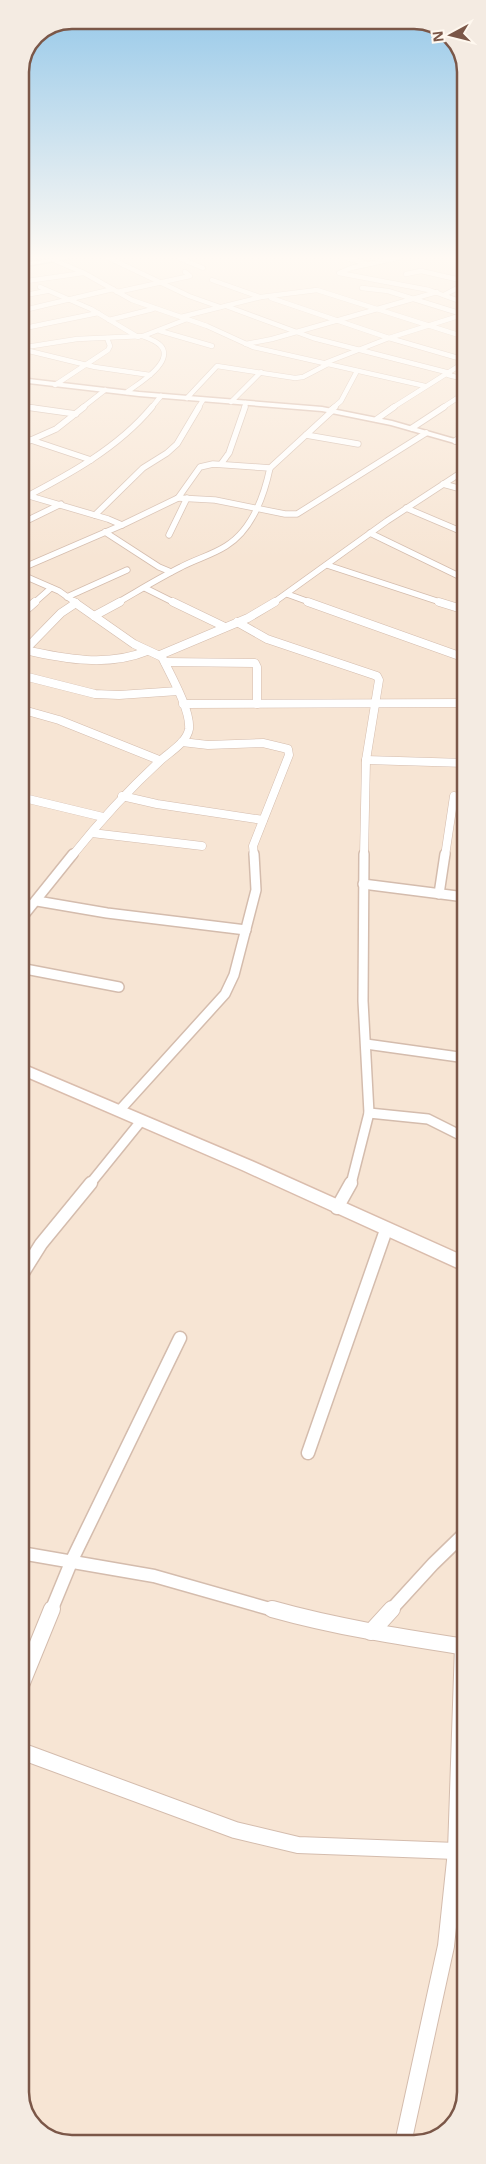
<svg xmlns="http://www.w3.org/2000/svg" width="486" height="2164" font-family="'Open Sans',sans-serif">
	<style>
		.residential { fill: #f7e5d4 }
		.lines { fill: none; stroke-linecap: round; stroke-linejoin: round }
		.street-far5-casing { stroke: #d4bcad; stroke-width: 5.5 }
		.street-far4-casing { stroke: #d4bcad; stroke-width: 7 }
		.street-far3-casing { stroke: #d4bcad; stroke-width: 9 }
		.street-far2-casing { stroke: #d4bcad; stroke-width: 12 }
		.street-far1-casing { stroke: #d4bcad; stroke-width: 15 }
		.street-casing { stroke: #d4bcad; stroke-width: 18 }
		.secondary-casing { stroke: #dabdad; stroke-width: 3 }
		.street-far5 { stroke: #fff; stroke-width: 4.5 }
		.street-far4 { stroke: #fff; stroke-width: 5.5 }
		.street-far3 { stroke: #fff; stroke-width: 8 }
		.street-far2 { stroke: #fff; stroke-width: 9 }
		.street-far1 { stroke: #fff; stroke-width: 12 }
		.street { stroke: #fff; stroke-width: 16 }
		.secondary { fill: #fff; fill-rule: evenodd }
		.rim { fill: none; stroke: #7b5748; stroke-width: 2.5 }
	</style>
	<rect width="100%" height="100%" fill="#fef3e6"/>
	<polygon class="residential" points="20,258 465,258 466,2093 453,2126 424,2143 65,2144 35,2129 21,2102"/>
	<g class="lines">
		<defs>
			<g id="street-far5">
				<polyline points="21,258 24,264"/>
				<polyline points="109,258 189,296 220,307"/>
				<polyline points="179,258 203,268"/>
				<polyline points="347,258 365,263"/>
				<polyline points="397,258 351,268 339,273 429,290 465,303"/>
				<polyline points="54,260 84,273 132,300 207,326 253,347 425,386"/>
				<polyline points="406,274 421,271 465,281"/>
				<polyline points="212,280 260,297"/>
				<polyline points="20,282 83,273"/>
				<polyline points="40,287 91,309 138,337"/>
				<polyline points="362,288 388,291 462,314"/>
				<polyline points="117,292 190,276 185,272"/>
				<polyline points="444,295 465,284"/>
				<polyline points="20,296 47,291"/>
				<polyline points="271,298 389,338 465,360"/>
				<polyline points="226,306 313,338 450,373"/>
				<polyline points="20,311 113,289"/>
				<polyline points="181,317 261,297 317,290 465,337"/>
				<polyline points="109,320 153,309"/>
				<polyline points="20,329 98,313"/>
				<polyline points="160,331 212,346"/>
				<polyline points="246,344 272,339 437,292"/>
				<polyline points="20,348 77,339 143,336 187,319"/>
				<polyline points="21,349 95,367 150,375"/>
				<polyline points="325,363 389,338 465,314"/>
				<polyline points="448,375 465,379"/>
				<polyline points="55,385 108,350 110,346 107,338"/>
				<path d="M127,392C138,384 170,365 163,349C160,342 149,339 143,336"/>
				<polyline points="187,398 217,366 295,378 303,377 328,364"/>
				<polyline points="231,402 261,372"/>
				<polyline points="20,406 35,408"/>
				<polyline points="82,408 105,390"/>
				<polyline points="151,408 161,396"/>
				<polyline points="198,408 203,400"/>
				<polyline points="244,408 246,403"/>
				<polyline points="333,408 341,401 357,371"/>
				<polyline points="392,408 465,362"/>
				<polyline points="442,408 465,393"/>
			</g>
			<g id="street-far4">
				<polyline points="26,407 76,414"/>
				<polyline points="331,410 335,407"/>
				<polyline points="377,419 394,407"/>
				<polyline points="412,428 444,407"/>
				<polyline points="306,435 358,444"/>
				<polyline points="31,440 91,460"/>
				<polyline points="455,441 465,434"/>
				<polyline points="20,445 56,429 84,407"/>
				<polyline points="221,464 229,453 245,407"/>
				<polyline points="443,484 465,490"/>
				<polyline points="26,495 108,519 122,525"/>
				<polyline points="178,498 215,500 285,514 297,514 426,433"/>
				<path d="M20,500C68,475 117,449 152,407"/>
				<polyline points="406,508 465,533"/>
				<polyline points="95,515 143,468 167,453 177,444 199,407"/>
				<polyline points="20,524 61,504"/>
				<polyline points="105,532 159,567 171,572"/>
				<polyline points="370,533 465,579"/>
				<polyline points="169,535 187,498"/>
				<polyline points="327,565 443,603"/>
				<polyline points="20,569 122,525 178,498 200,467 213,464 270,468 332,411"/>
				<polyline points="20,574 59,591 76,603"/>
				<polyline points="145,588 175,603"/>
				<polyline points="287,594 312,603"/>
				<polyline points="67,597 127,570"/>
				<polyline points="34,603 51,588"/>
				<path d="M117,603C138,591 159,578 181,567C196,559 212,555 226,546C252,530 264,496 270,468"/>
				<polyline points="273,603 387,521 465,470"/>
			</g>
			<g id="street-far3">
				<polyline points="173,602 225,627"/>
				<polyline points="308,602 465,658"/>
				<polyline points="439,602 465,610"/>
				<polyline points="20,615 35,602"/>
				<polyline points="94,616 120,602"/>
				<polyline points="237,622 267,639 377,676 379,680 366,760 364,856"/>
				<path d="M25,650C65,659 108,667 147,651"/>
				<polyline points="20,655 61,613 76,603"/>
				<polyline points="160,655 248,618 275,602"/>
				<polyline points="165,662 255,663 257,667 257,704"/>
				<polyline points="20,675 95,694 119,695 178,691"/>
				<polyline points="183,704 465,703"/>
				<polyline points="20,709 59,720 159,760"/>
				<polyline points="182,742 208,745 263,743 288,749 289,755 253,846 254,856"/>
				<polyline points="366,760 465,763"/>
				<polyline points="122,796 157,804 263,820"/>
				<polyline points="20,797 103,817"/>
				<polyline points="92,833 202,846"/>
				<path d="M72,856C100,821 128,790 161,760C170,752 187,742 189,729C191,710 170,674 162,657L134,644L74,602"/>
				<polyline points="445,856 454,796"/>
			</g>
			<g id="street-far2">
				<polyline points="363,884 465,897"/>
				<polyline points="439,894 445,854"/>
				<polyline points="37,901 107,913 246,930"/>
				<polyline points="20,920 73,854"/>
				<polyline points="20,968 119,987"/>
				<polyline points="366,1044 466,1058"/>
				<polyline points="119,1111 225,994 234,975 256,890 254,854"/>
				<polyline points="369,1113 428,1119 466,1138"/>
				<polyline points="90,1184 141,1121"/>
				<polyline points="351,1184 369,1113 363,1001 364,854"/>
			</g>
			<g id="street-far1">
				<polyline points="337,1208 351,1183"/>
				<polyline points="21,1276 41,1244 91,1183"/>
				<polyline points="308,1453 386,1230"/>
				<polyline points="21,1553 154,1576 277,1611"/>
				<polyline points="51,1611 72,1560 180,1338"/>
				<polyline points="390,1611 433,1564 466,1532"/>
			</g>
			<g id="street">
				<path d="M272,1609C336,1627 401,1637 466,1647"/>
				<polyline points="371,1632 392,1609"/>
				<polyline points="21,1685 52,1609"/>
				<polyline points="21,1751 235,1830 298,1845 456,1851"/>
				<polyline points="403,2143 446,1946 456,1851 463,1646"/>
			</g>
			<g id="secondary">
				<polygon points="60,258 71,258 20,267 20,263"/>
				<polygon points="20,378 139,392 322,407 392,421 465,442 465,446 391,425 322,411 139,396 20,382"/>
				<polygon points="20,1063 254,1162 466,1257 466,1272 242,1170 20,1074"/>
			</g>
		</defs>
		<use href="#street-far5" class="street-far5-casing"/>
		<use href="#street-far4" class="street-far4-casing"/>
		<use href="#street-far3" class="street-far3-casing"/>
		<use href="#street-far2" class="street-far2-casing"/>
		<use href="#street-far1" class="street-far1-casing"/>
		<use href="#street" class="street-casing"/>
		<use href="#secondary" class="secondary-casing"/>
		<use href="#street-far5" class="street-far5"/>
		<use href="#street-far4" class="street-far4"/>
		<use href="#street-far3" class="street-far3"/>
		<use href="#street-far2" class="street-far2"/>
		<use href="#street-far1" class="street-far1"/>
		<use href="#street" class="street"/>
		<use href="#secondary" class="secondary"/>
	</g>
	<linearGradient id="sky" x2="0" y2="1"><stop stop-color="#95c8e9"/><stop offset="0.46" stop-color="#fffaf4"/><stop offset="1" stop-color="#fffaf4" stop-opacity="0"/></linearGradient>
	<rect width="486" height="560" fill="url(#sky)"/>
	<path d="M0 0H486V2164H0ZM72 29H414A43 43 0 0 1 457 72V2092A43 43 0 0 1 414 2135H72A43 43 0 0 1 29 2092V72A43 43 0 0 1 72 29Z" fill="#f4ebe2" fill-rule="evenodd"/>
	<path class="rim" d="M72 29H414A43 43 0 0 1 457 72V2092A43 43 0 0 1 414 2135H72A43 43 0 0 1 29 2092V72A43 43 0 0 1 72 29Z"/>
	<g transform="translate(451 35) rotate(263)" stroke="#fff8ef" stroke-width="4" paint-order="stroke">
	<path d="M0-4L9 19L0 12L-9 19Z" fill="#7b5748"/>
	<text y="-8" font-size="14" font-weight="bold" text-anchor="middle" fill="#7b5748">N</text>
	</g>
</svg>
